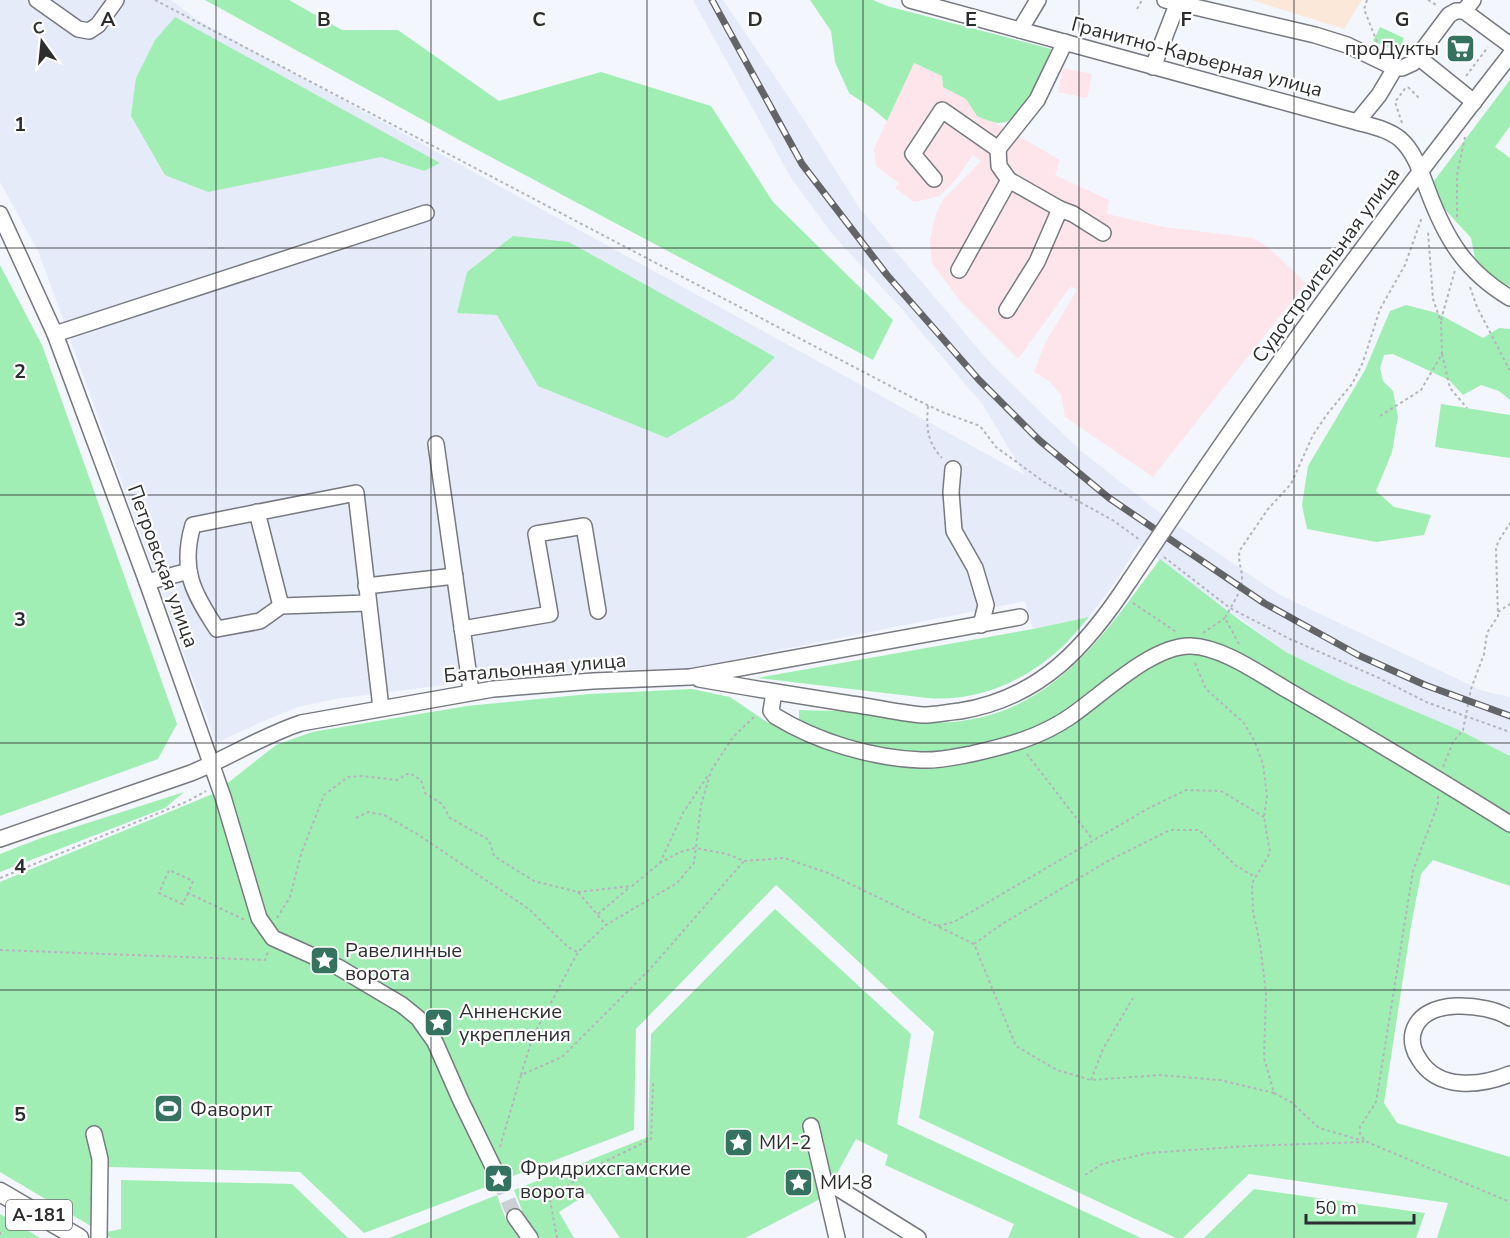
<svg xmlns="http://www.w3.org/2000/svg" width="1510" height="1238" font-family="'Nunito Sans',sans-serif">
	<style>
		.built { fill: #e6ebf9 }
		.industrial { fill: #fee4eb }
		.education { fill: #fce8d9 }
		.green { fill: #a1eeb5 }
		.lines { fill: none; stroke-linecap: round; stroke-linejoin: round }
		.minor-tunnel { stroke: #cbced4; stroke-width: 15; stroke-dasharray: 15 8; stroke-linecap: butt }
		.minor-casing { stroke: #76797f; stroke-width: 18 }
		.major-casing { stroke: #76797f; stroke-width: 21 }
		.path { stroke: #b3b5bb; stroke-width: 2; stroke-dasharray: 3 3; stroke-linecap: butt }
		.minor { stroke: #fff; stroke-width: 15 }
		.major { stroke: #fff; stroke-width: 18 }
		.rail-casing { stroke: #626467; stroke-width: 7 }
		.rail { stroke: #fff; stroke-width: 4.5; stroke-dasharray: 14; stroke-linecap: butt }
		.minor-bridge-casing { stroke: #76797f; stroke-width: 18; stroke-linecap: butt }
		.minor-bridge { stroke: #fff; stroke-width: 15 }
		.grid { fill: none; stroke: #2c2d2f; stroke-width: 1.5; stroke-opacity: 0.55 }
		.labels { text-anchor: middle; dominant-baseline: central; stroke-width: 4.5; stroke-linejoin: round; paint-order: stroke }
		.shield { fill: #fff; stroke: #6b6c6d; stroke-width: 1.5 }
		.shield-label { font-size: 18px; font-weight: bold; fill: #2c2d2f }
		.poi-label { font-size: 20px; fill: #2c2d2f; stroke: #fff; text-anchor: start }
		.street-label { font-size: 20px; fill: #2c2d2f; stroke: #fff }
		.grid-label { font-size: 20px; text-anchor: middle; font-weight: bold; fill: #2c2d2f; stroke: #fff; stroke-width: 4.5; stroke-linejoin: round; paint-order: stroke }
	</style>
	<rect width="100%" height="100%" fill="#f3f6fd"/>
	<polygon class="built" points="0,0 171,0 199,21 1025,475 983,405 900,307 833,235 791,178 693,0 723,0 804,120 860,209 991,364 1080,450 1165,517 1278,594 1483,691 1510,697 1510,756 1459,730 1346,682 1286,652 1139,545 1113,585 1089,617 1033,629 1025,601 690,668 592,671 491,679 335,699 298,707 266,720 216,743 39,253 0,182"/>
	<g class="industrial">
		<polygon points="913,63 942,76 943,87 966,99 977,116 996,123 1060,160 1055,175 1109,200 1107,214 1164,227 1253,238 1268,247 1306,283 1153,477 1065,417 1061,395 1049,381 1034,372 1045,343 1077,290 1071,286 1018,359 960,301 932,263 930,240 935,217 942,201 981,161 973,155 957,178 940,196 914,202 895,188 899,183 876,166 874,149"/>
		<polygon points="1063,68 1092,74 1087,98 1058,92"/>
	</g>
	<polygon class="education" points="1252,0 1362,0 1344,29"/>
	<g class="green">
		<polygon points="205,0 289,0 342,30 398,30 499,101 601,72 711,106 773,202 893,320 873,360 472,147"/>
		<path d="M810,0H873L887,6L1051,49C1046,68 1027,113 1008,121C998,126 987,120 977,116L966,99L943,87L942,76L914,63L887,121L873,109L849,93L835,62L831,31Z"/>
		<polygon points="175,17 440,163 424,171 381,157 208,192 165,175 131,116 136,78 155,40"/>
		<polygon points="1380,27 1404,38 1398,53 1373,41"/>
		<polygon points="1510,80 1510,126 1495,147 1510,158 1510,287 1487,273 1475,258 1471,238 1440,204 1435,193 1434,181"/>
		<polygon points="513,236 569,242 775,357 734,399 667,438 538,386 497,315 457,313 467,272"/>
		<polygon points="0,265 42,345 177,724 158,759 0,816"/>
		<polygon points="1406,305 1437,313 1483,338 1499,328 1510,329 1510,400 1499,391 1481,385 1463,395 1449,380 1393,354 1384,355 1380,368 1383,381 1393,391 1398,417 1392,452 1376,491 1394,507 1431,515 1424,535 1376,542 1307,529 1302,505 1308,466 1365,370 1390,311"/>
		<polygon points="1441,404 1510,415 1510,458 1435,447"/>
		<path d="M1160,559L1241,621L1286,652L1346,682L1459,730L1510,756V817L1190,640L1071,711L1023,736L951,752L919,755L869,748L817,731L799,719V710C816,711 833,710 849,712C876,715 903,723 930,723C1046,724 1099,642 1160,559Z"/>
		<path d="M1089,617C1080,627 1071,639 1061,648C1024,682 977,702 927,698L757,678L1033,629Z"/>
		<polygon points="1188,651 1215,656 1464,797 1510,833 1510,886 1433,860 1421,874 1411,926 1384,1103 1397,1123 1510,1157 1510,1238 1437,1238 1448,1203 1249,1174 1183,1238 1176,1238 919,1118 934,1032 776,885 636,1029 634,1130 508,1178 507,1176 491,1182 491,1185 364,1233 300,1172 107,1167 107,1232 121,1229 121,1180 292,1184 348,1238 111,1238 0,1172 0,882 215,793 276,745 312,732 467,706 589,694 692,689 730,697 767,722 820,744 846,752 992,755 1159,659"/>
		<polygon points="184,792 165,808 0,872 0,854 41,838"/>
		<polygon points="775,909 911,1034 897,1124 1141,1238 1008,1238 1014,1224 885,1165 888,1155 856,1139 824,1197 745,1238 620,1238 589,1193 559,1212 574,1238 540,1238 523,1213 514,1190 648,1137 651,1034"/>
		<polygon points="1254,1189 1425,1213 1416,1238 1204,1238"/>
		<polygon points="497,1195 506,1220 519,1238 389,1238"/>
		<polygon points="0,1214 40,1238 0,1238"/>
	</g>
	<g class="lines">
		<polyline class="minor-tunnel" points="499,1179 515,1217"/>
		<defs>
			<g id="minor">
				<polyline points="37,0 78,29 89,31 98,25 116,0"/>
				<path d="M910,0L1357,122C1371,126 1388,129 1400,139C1415,152 1421,173 1428,191C1446,239 1465,271 1510,298"/>
				<polyline points="1165,0 1315,35 1347,45 1395,68 1402,68 1413,63 1449,15 1456,11 1464,11"/>
				<polyline points="1473,0 1464,11 1510,45"/>
				<polyline points="1020,30 1038,0"/>
				<polyline points="1418,57 1474,102"/>
				<polyline points="1153,67 1178,2"/>
				<polyline points="1357,122 1379,95 1395,68"/>
				<polyline points="998,149 999,166 1009,180 1060,209 1073,214 1103,233"/>
				<polyline points="934,179 913,154 942,110 998,149 1037,100 1065,42"/>
				<polyline points="0,214 55,334 147,582 223,797 259,918 273,938 324,961"/>
				<polyline points="959,270 1009,180"/>
				<polyline points="1007,310 1037,262 1060,209"/>
				<polyline points="55,334 426,213"/>
				<polyline points="436,444 471,691"/>
				<polyline points="953,469 951,492 954,531 975,568 986,605 981,625"/>
				<path d="M1181,504C1285,350 1396,201 1510,55"/>
				<polyline points="257,512 281,606"/>
				<polyline points="147,582 189,571"/>
				<polyline points="366,586 455,576"/>
				<path d="M367,603L281,606L260,621L217,629C193,593 180,569 193,525L356,493L381,708"/>
				<polyline points="462,629 550,614 536,534 584,526 598,611"/>
				<path d="M699,679C750,688 800,696 851,704C875,707 900,713 923,715C935,715 948,712 960,711C1041,698 1087,646 1130,580"/>
				<path d="M774,692L771,711L775,716C817,742 872,758 921,760C938,761 955,757 971,754C1007,746 1041,737 1071,716C1103,694 1152,645 1191,646C1223,647 1261,675 1289,691C1363,734 1437,778 1510,824"/>
				<path d="M0,839L191,773C228,758 262,736 301,723L493,689L593,681L690,677L1020,617"/>
				<polyline points="338,967 402,1005 418,1018 435,1042 461,1101 499,1179"/>
				<path d="M1510,1018C1486,1003 1422,996 1413,1033C1411,1042 1414,1052 1419,1059C1438,1091 1481,1086 1510,1074"/>
				<polyline points="811,1126 837,1238"/>
				<polyline points="94,1134 100,1159 99,1238"/>
				<polyline points="836,1187 918,1238"/>
				<polyline points="515,1217 530,1238"/>
			</g>
			<polyline id="major" points="0,1192 79,1238"/>
		</defs>
		<use href="#minor" class="minor-casing"/>
		<use href="#major" class="major-casing"/>
		<g class="path">
			<polyline points="155,0 915,399 942,412 980,426 996,447 1044,482 1114,521 1140,540"/>
			<polyline points="1367,0 1364,9 1377,42"/>
			<polyline points="1428,0 1438,6"/>
			<polyline points="1137,9 1142,0"/>
			<polyline points="1466,76 1488,47"/>
			<polyline points="1408,87 1419,98"/>
			<polyline points="1402,123 1395,102 1407,86"/>
			<polyline points="1457,217 1457,175 1465,137"/>
			<polyline points="1470,287 1477,307 1510,371"/>
			<polyline points="1441,320 1455,270"/>
			<polyline points="1442,354 1450,388 1467,408"/>
			<path d="M928,406C926,427 927,442 942,458"/>
			<polyline points="1380,416 1421,390 1442,354 1441,322 1433,299 1428,232"/>
			<polyline points="1164,557 1230,608 1290,639 1379,678 1426,702 1510,732"/>
			<polyline points="1133,603 1178,633"/>
			<polyline points="1498,612 1510,604"/>
			<polyline points="1203,633 1225,618"/>
			<path d="M1239,644L1225,618C1231,606 1242,592 1242,578C1242,568 1237,560 1240,550L1268,509L1291,484L1313,435L1328,413L1352,384L1363,362L1380,309L1405,265L1422,217"/>
			<polyline points="1195,663 1206,689 1244,723 1255,742 1263,764 1267,796 1264,817 1270,853 1252,883 1253,911 1260,944 1266,993 1264,1058 1274,1093 1291,1102 1319,1128 1364,1141"/>
			<polyline points="1027,754 1093,840"/>
			<polyline points="1443,767 1453,742 1463,730 1471,689 1484,654 1487,633 1498,616 1496,549 1498,542 1510,523"/>
			<polyline points="1438,796 1438,804 1413,871 1376,1102 1360,1127 1360,1135 1367,1142 1510,1202"/>
			<polyline points="356,818 368,812 384,815 417,834 529,909 568,947 577,952"/>
			<polyline points="660,863 683,813 709,774"/>
			<polyline points="0,878 188,801 206,791"/>
			<polyline points="578,892 632,886 660,863 680,852 695,848 727,854 744,861 784,858 828,873 974,944 1016,1046 1057,1070 1091,1080 1160,1075 1220,1080 1274,1093"/>
			<polyline points="188,893 183,904 159,893 169,870 193,881 188,893 245,920"/>
			<polyline points="598,914 630,887"/>
			<polyline points="277,918 290,897 301,854 324,795 348,777 362,776 397,780 409,773 421,780 425,793 442,804 450,818 489,840 494,856 534,881 578,892 606,925"/>
			<polyline points="938,926 954,922 1149,808 1186,790 1221,791 1264,817"/>
			<polyline points="974,944 1002,924 1108,861 1170,830 1199,830 1235,865 1255,877"/>
			<polyline points="0,950 265,960 268,952"/>
			<polyline points="521,1075 533,1036 578,952 606,925 677,883 694,863 701,805 711,771 733,737 756,715"/>
			<polyline points="1091,1080 1103,1049 1133,998"/>
			<polyline points="500,1147 521,1075 562,1057 651,968 744,861"/>
			<polyline points="1085,1175 1102,1164 1149,1153 1248,1146 1364,1142"/>
			<polyline points="0,1232 1,1238"/>
			<polyline points="557,1238 550,1200 588,1170 651,1139 653,1083"/>
		</g>
		<use href="#minor" class="minor"/>
		<use href="#major" class="major"/>
		<defs>
			<polyline id="rail" points="712,0 802,164 887,275 979,380 1039,440 1109,498 1264,603 1358,655 1425,685 1510,716"/>
		</defs>
		<use href="#rail" class="rail-casing"/>
		<use href="#rail" class="rail"/>
		<defs>
			<polyline id="minor-bridge" points="1130,580 1181,504"/>
		</defs>
		<use href="#minor-bridge" class="minor-bridge-casing"/>
		<use href="#minor-bridge" class="minor-bridge"/>
	</g>
	<path class="grid" d="M216,0V1238M431,0V1238M647,0V1238M863,0V1238M1079,0V1238M1294,0V1238M0,248H1510M0,495H1510M0,743H1510M0,990H1510"/>
	<defs>
		<symbol id="supermarket-square" viewBox="-11 -11 22 22"><rect x="-9" y="-9" width="18" height="18" rx="4" fill="#35725f" stroke="#fff"/><path d="M-6-5.5h2.5l.6 2H6L4.5 2H-2.5L-4.4-4H-6ZM-1.5 3.2a1.3 1.3 0 1 0 .1 0ZM3 3.2a1.3 1.3 0 1 0 .1 0Z" fill="#fff"/></symbol>
		<symbol id="sight-square" viewBox="-11 -11 22 22"><rect x="-9" y="-9" width="18" height="18" rx="4" fill="#35725f" stroke="#fff"/><path d="M0-6L1.8-2.2L6-1.7L2.9 1.2L3.7 5.4L0 3.3L-3.7 5.4L-2.9 1.2L-6-1.7L-1.8-2.2Z" fill="#fff"/></symbol>
		<symbol id="stadium-square" viewBox="-11 -11 22 22"><rect x="-9" y="-9" width="18" height="18" rx="4" fill="#35725f" stroke="#fff"/><path d="M0-5a6.5 5 0 1 0 0 10a6.5 5 0 1 0 0-10ZM-3.5-1.8h7v3.6h-7Z" fill="#fff"/></symbol>
	</defs>
	<g fill-rule="evenodd">
		<use href="#supermarket-square" x="1444" y="32" width="33" height="33"/>
		<use href="#sight-square" x="308" y="944" width="33" height="33"/>
		<use href="#sight-square" x="422" y="1006" width="33" height="33"/>
		<use href="#stadium-square" x="152" y="1092" width="33" height="33"/>
		<use href="#sight-square" x="722" y="1126" width="33" height="33"/>
		<use href="#sight-square" x="482" y="1162" width="33" height="33"/>
		<use href="#sight-square" x="782" y="1166" width="33" height="33"/>
	</g>
	<g class="labels">
		<rect class="shield" x="6" y="1200" width="66" height="30" rx="4.5"/>
		<g class="shield-label">
			<text x="39" y="1215">А-181</text>
		</g>
		<g class="poi-label">
			<text x="1439" y="48" text-anchor="end">проДукты</text>
			<text x="345" y="950">Равелинные<tspan x="345" dy="23">ворота</tspan></text>
			<text x="459" y="1011">Анненские<tspan x="459" dy="23">укрепления</tspan></text>
			<text x="190" y="1109">Фаворит</text>
			<text x="759" y="1142">МИ-2</text>
			<text x="520" y="1168">Фридрихсгамские<tspan x="520" dy="23">ворота</tspan></text>
			<text x="820" y="1182">МИ-8</text>
		</g>
		<g class="street-label">
			<text transform="translate(1197 57) rotate(15)">Гранитно-Карьерная улица</text>
			<text transform="translate(1326 265) rotate(-54)">Судостроительная улица</text>
			<text transform="translate(163 566) rotate(70)">Петровская улица</text>
			<text transform="translate(535 668) rotate(-5)">Батальонная улица</text>
		</g>
	</g>
	<g class="grid-label">
		<text x="108" y="26">A</text>
		<text x="324" y="26">B</text>
		<text x="539" y="26">C</text>
		<text x="755" y="26">D</text>
		<text x="971" y="26">E</text>
		<text x="1186" y="26">F</text>
		<text x="1402" y="26">G</text>
		<text x="20" y="131">1</text>
		<text x="20" y="378">2</text>
		<text x="20" y="626">3</text>
		<text x="20" y="873">4</text>
		<text x="20" y="1121">5</text>
	</g>
	<g transform="translate(42 42) rotate(345)" stroke="#ffffff" stroke-width="4.5" paint-order="stroke">
	<path d="M0-4.5L10 22L0 15L-10 22Z" fill="#2c2d2f"/>
	<text y="-9" font-size="16" font-weight="bold" text-anchor="middle" fill="#2c2d2f">С</text>
	</g>
	<path d="M1306 1214v9h108v-9" fill="none" stroke="#2c2d2f" stroke-width="3"/>
	<text x="1315" y="1214" font-size="18" fill="#2c2d2f" stroke="#ffffff" stroke-width="4.5" paint-order="stroke">50 m</text>
</svg>
